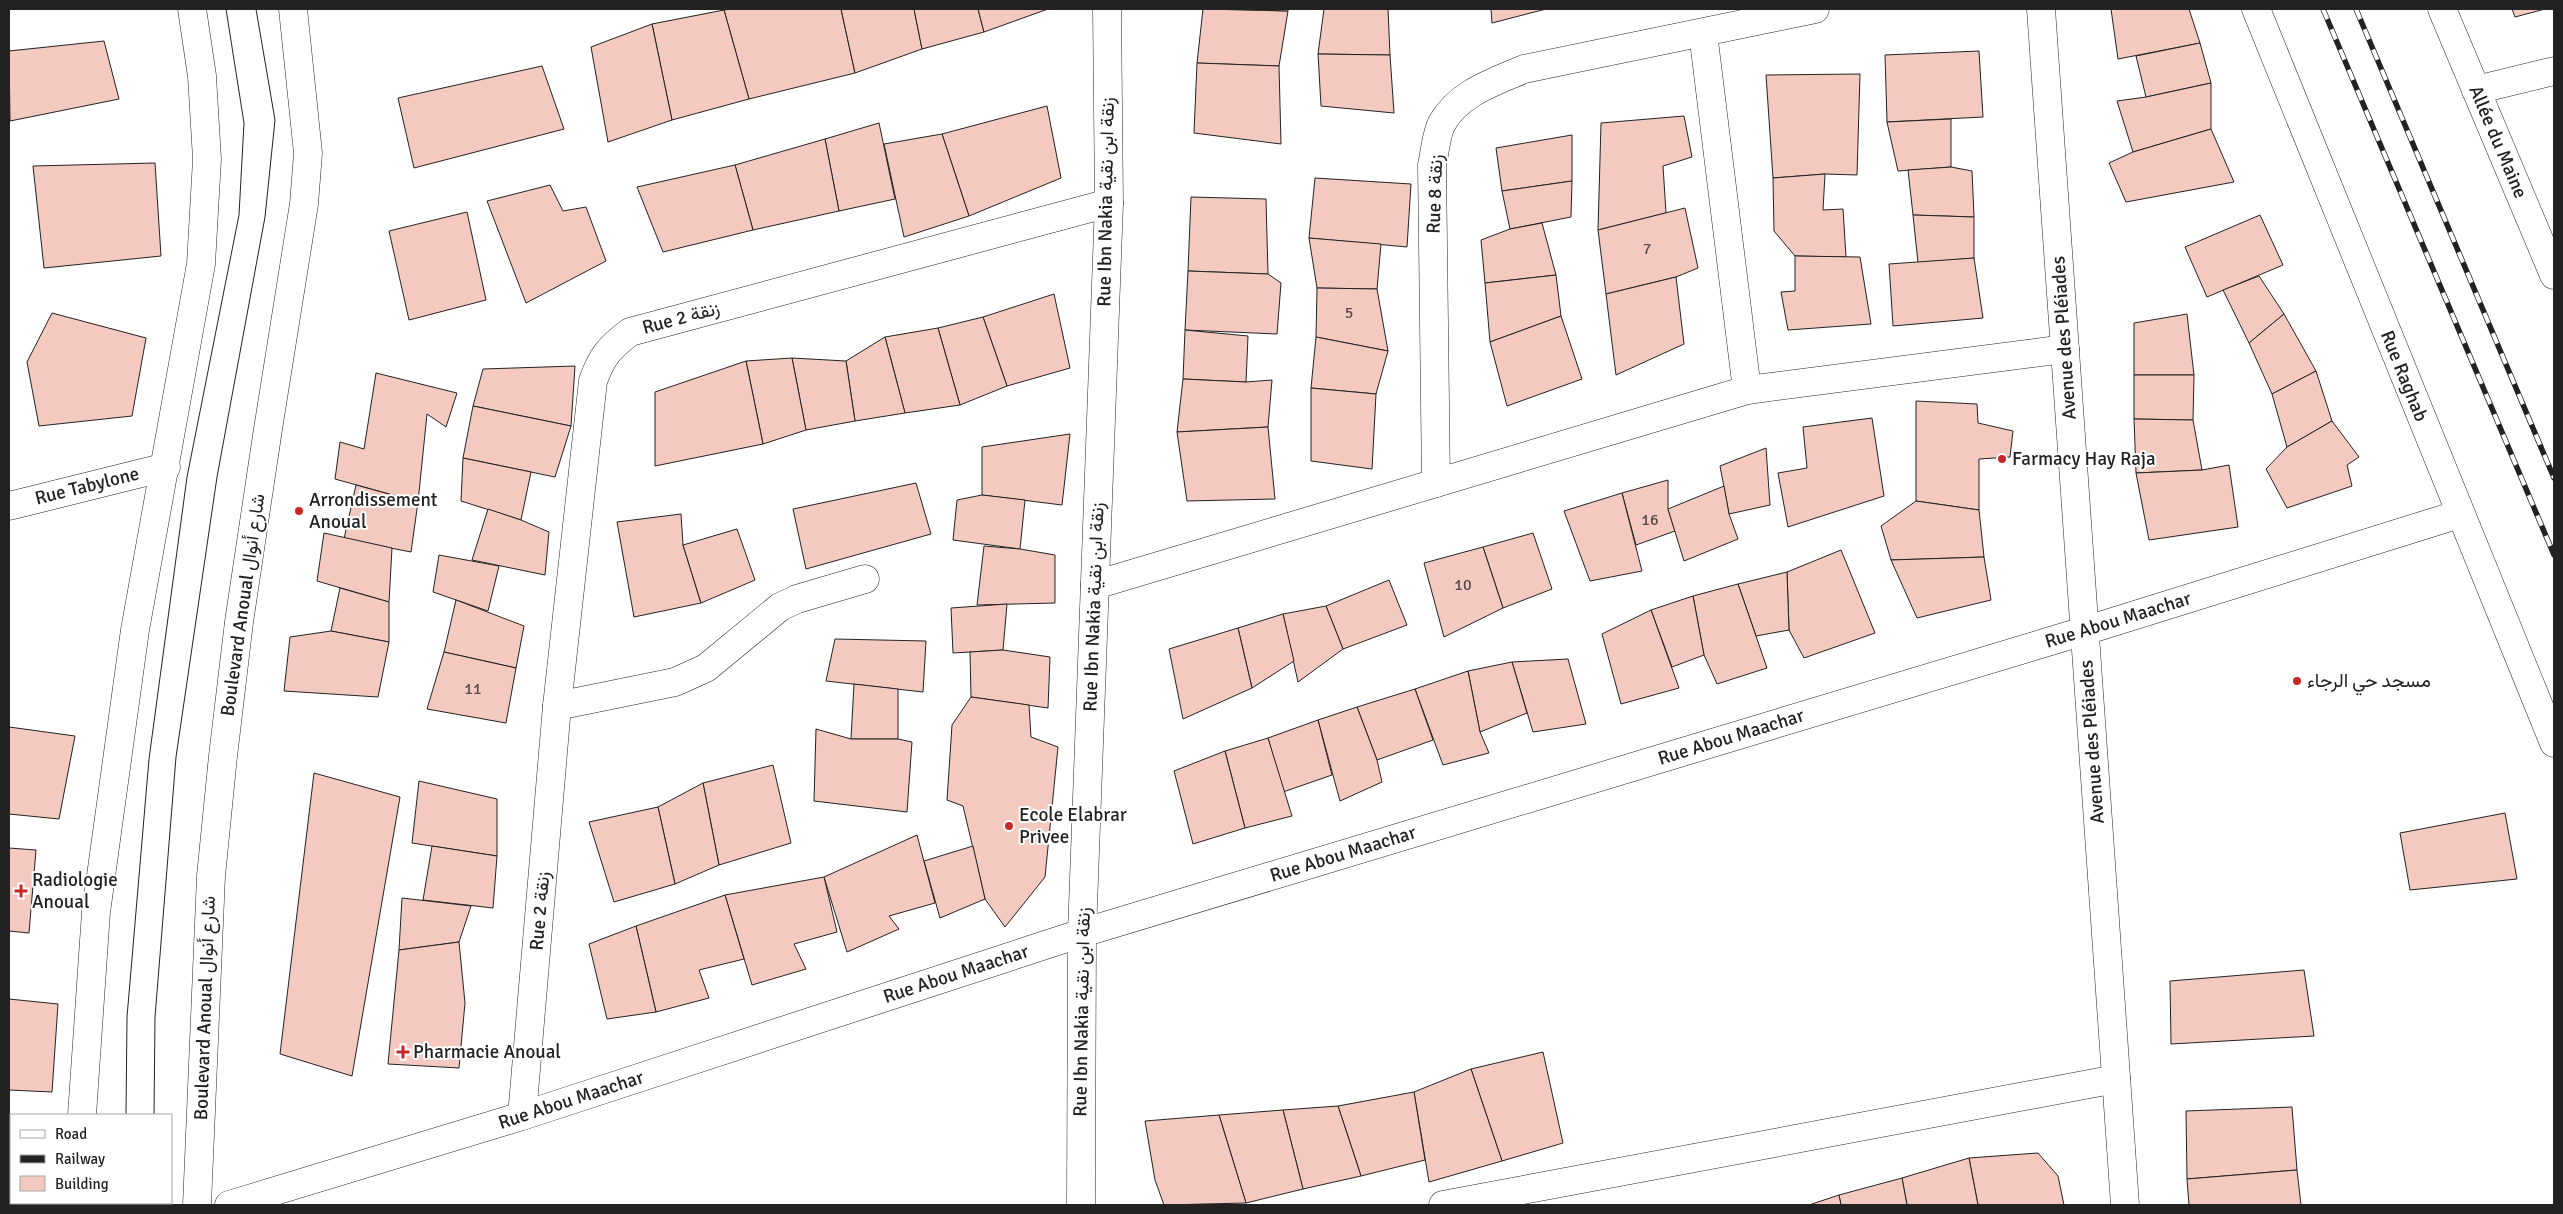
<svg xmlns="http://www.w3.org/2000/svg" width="2563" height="1214" font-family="Signika,Vazirmatn,sans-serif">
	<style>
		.building { fill: #f3c9c0; stroke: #222 }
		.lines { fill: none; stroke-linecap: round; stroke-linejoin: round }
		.minor-casing { stroke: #222; stroke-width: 29 }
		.minor { stroke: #fff; stroke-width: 28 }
		.tram { stroke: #222; stroke-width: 1 }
		.rail-casing { stroke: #222; stroke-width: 5.5 }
		.rail { stroke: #fff; stroke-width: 4; stroke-dasharray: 11; stroke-linecap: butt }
		.poi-dot { fill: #c62828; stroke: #fff; stroke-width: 2 }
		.labels { text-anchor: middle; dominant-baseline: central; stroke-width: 4; stroke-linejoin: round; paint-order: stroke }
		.number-label { font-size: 16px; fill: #564c4a }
		.street-label { font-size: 19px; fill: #222; stroke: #fff }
		.poi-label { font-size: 19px; fill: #222; stroke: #fff; text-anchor: start }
	</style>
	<rect width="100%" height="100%" fill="#fff"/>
	<g class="building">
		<polygon points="732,9 841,9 855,73 749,99 724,10"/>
		<polygon points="841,9 914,9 922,49 855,73"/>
		<polygon points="914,9 978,9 984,32 922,49"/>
		<polygon points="978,9 1048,9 984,32"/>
		<polygon points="1203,9 1288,11 1279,66 1197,63"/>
		<polygon points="1225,9 1288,9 1288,11"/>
		<polygon points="1324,9 1388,9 1390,55 1318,54"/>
		<polygon points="1491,9 1546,9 1492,23"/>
		<polygon points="2111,9 2189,9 2200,43 2118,59"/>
		<polygon points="2512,9 2545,9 2515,17"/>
		<polygon points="724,10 749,99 672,120 652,24"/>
		<polygon points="652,24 672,120 608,142 591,47"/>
		<polygon points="104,41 119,99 10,121 9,51"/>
		<polygon points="2200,43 2211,83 2146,97 2136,56"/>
		<polygon points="1979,51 1983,117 1887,122 1885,55"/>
		<polygon points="1318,54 1390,55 1394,113 1321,106"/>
		<polygon points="1197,63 1279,66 1281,144 1194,133"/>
		<polygon points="542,66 564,129 414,168 398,98"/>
		<polygon points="1860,74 1857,175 1825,174 1773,178 1766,75"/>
		<polygon points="2211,83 2211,129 2133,152 2117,101 2146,97"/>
		<polygon points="1047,106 1061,178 969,216 942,134"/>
		<polygon points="1684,116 1692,157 1663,166 1666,213 1598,230 1601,123"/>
		<polygon points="1951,119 1951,167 1898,171 1887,122"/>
		<polygon points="879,123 895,199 839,211 825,139"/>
		<polygon points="2211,129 2234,182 2126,202 2109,163 2133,152"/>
		<polygon points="942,134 969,216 904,237 884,144"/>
		<polygon points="1572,135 1572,181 1502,191 1496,148"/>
		<polygon points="825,139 839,211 753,230 735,165"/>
		<polygon points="155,163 161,256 44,268 33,166"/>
		<polygon points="735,165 753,230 663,252 637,187"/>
		<polygon points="1951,167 1972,171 1974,217 1913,215 1908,170"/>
		<polygon points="1825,174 1823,210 1843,209 1846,257 1795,256 1774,231 1773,178"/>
		<polygon points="1315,178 1411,184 1407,247 1309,238"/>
		<polygon points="1572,181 1571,217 1510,229 1502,191"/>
		<polygon points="550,185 563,211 586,207 606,261 526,303 487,201"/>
		<polygon points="1191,197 1266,199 1268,274 1188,271"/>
		<polygon points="1685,208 1698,268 1676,277 1606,294 1598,230"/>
		<polygon points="467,212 486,300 409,320 389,231"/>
		<polygon points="1913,215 1974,217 1974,258 1918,263"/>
		<polygon points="2260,215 2283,265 2207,297 2185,247"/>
		<polygon points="1542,223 1556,275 1485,283 1481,240 1510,229"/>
		<polygon points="1309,238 1381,244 1377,289 1317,288"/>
		<polygon points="1795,256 1860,257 1871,324 1788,330 1781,292 1795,291"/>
		<polygon points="1974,258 1983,318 1893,326 1889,264"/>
		<polygon points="1188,271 1268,274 1281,283 1277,334 1185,330"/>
		<polygon points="1556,275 1561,316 1490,342 1485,283"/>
		<polygon points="2259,276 2284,314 2249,343 2223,290"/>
		<polygon points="1676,277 1684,344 1616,375 1606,294"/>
		<polygon points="1317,288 1377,289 1388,351 1316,337"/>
		<polygon points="1054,294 1070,368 1007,386 983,317"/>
		<polygon points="52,313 146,338 132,416 39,426 27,362"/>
		<polygon points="2187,314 2194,375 2134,375 2134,323"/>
		<polygon points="2284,314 2316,371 2272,394 2249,343"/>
		<polygon points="1561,316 1582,379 1507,406 1490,342"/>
		<polygon points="983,317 1007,386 960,405 938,328"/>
		<polygon points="938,328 960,405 905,413 885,337"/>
		<polygon points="1185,330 1248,336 1246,382 1183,379"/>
		<polygon points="885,337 905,413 855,421 846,361"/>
		<polygon points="1316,337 1388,351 1376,394 1311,388"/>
		<polygon points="792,358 846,361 855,421 806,430"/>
		<polygon points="792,358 806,430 763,444 746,361"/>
		<polygon points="746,361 763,444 655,466 655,392"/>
		<polygon points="575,366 571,426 473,406 483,369"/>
		<polygon points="2316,371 2332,421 2287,447 2272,394"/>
		<polygon points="376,373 457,393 446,427 427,414 418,502 335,479 340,442 364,449"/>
		<polygon points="2134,375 2194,375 2193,420 2134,419"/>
		<polygon points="1183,379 1246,382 1272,380 1268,427 1177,432"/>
		<polygon points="1311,388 1376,394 1372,469 1311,461"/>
		<polygon points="1916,401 1977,404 1978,423 2013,431 2010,457 1979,459 1979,510 1916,501"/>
		<polygon points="473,406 571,426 555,477 463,458"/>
		<polygon points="1872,418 1884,496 1788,527 1778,473 1807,468 1803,427"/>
		<polygon points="2134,419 2193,420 2202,470 2136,473"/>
		<polygon points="2332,421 2359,457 2347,465 2352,486 2287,508 2266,469 2287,447"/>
		<polygon points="1268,427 1275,499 1187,501 1177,432"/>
		<polygon points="1070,434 1062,505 982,495 982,447"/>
		<polygon points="1766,448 1770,505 1729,514 1720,466"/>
		<polygon points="463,458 531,472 521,520 461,501"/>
		<polygon points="2229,465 2238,527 2149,540 2136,473 2202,470"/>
		<polygon points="1668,480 1668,509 1675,531 1636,545 1622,493"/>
		<polygon points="916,483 931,534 806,569 793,509"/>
		<polygon points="356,485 418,502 411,552 344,539"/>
		<polygon points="1724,486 1729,514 1738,539 1684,561 1668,509"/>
		<polygon points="1622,493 1642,571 1590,581 1564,511"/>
		<polygon points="982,495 1025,500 1020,549 953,540 957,500"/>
		<polygon points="1916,501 1979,510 1984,557 1891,560 1881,526"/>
		<polygon points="488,509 521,520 549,532 545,575 472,560"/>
		<polygon points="681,514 683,545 701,603 634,617 617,522"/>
		<polygon points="737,529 755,580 701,603 683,545"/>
		<polygon points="324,533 392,548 389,602 317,581"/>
		<polygon points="1533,533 1552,589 1503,608 1483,547"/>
		<polygon points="984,546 1020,549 1055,555 1055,603 977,605"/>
		<polygon points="1483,547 1503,608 1444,637 1424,563"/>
		<polygon points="1841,550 1875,633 1804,658 1789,630 1787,572"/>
		<polygon points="439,555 499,566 488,611 433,592"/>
		<polygon points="1984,557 1991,600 1917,618 1891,560"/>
		<polygon points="1787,572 1789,630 1756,636 1738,584"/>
		<polygon points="1389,580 1407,625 1343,649 1326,606"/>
		<polygon points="1738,584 1767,668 1717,684 1704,655 1693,596"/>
		<polygon points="340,588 389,602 389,642 331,631"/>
		<polygon points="1693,596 1704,655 1672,667 1651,610"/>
		<polygon points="456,600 524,626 516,668 444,652"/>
		<polygon points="1007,604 1003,650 953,653 951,608"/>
		<polygon points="1326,606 1343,649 1298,682 1283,614"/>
		<polygon points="1651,610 1679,688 1621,704 1602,634"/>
		<polygon points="1283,614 1294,661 1252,688 1238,628"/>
		<polygon points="1238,628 1252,688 1183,719 1169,649"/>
		<polygon points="331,631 389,642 378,697 284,691 290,637"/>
		<polygon points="835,639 926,641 923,692 826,681"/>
		<polygon points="1003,650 1050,657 1048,708 971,697 970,652"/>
		<polygon points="444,652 516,668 506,723 427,709"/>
		<polygon points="1568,659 1586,724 1533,732 1512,662"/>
		<polygon points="1512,662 1527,713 1480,732 1468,671"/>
		<polygon points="1468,671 1480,732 1489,753 1443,765 1415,689"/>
		<polygon points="854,684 898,689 898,739 851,739"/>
		<polygon points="1415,689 1433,740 1377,760 1357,707"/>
		<polygon points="971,697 1029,705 1031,737 1058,747 1045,877 1005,927 985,899 963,806 947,800 952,725"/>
		<polygon points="1357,707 1377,760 1382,782 1340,801 1318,720"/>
		<polygon points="1318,720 1332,775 1283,792 1268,738"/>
		<polygon points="9,727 75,736 59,819 9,814"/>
		<polygon points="816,729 851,739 898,739 912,742 907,812 814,801"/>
		<polygon points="1268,738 1292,816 1245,828 1225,751"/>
		<polygon points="1225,751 1245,828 1193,844 1174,771"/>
		<polygon points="773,765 791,843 719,865 703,783"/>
		<polygon points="314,773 400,797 352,1076 280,1054"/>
		<polygon points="419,781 497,799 497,856 412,843"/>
		<polygon points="703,783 719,865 675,884 658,807"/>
		<polygon points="658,807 675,884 614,902 589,822"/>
		<polygon points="2505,813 2517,879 2410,890 2400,833"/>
		<polygon points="917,835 935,903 889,916 899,929 847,952 824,877"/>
		<polygon points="432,846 497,856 493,908 423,900"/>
		<polygon points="973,846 985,899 940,918 924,861"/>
		<polygon points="9,848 36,850 29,933 9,931"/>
		<polygon points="824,877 837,932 794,944 806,969 752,985 725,895"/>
		<polygon points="725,895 744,959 699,970 709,998 656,1012 636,926"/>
		<polygon points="402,898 471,906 459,942 399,950"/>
		<polygon points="636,926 656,1012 607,1019 589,944"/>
		<polygon points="459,942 465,1003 459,1068 388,1064 399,950"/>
		<polygon points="2304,970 2314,1036 2171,1044 2170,981"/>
		<polygon points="9,999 58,1004 52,1092 9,1090"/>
		<polygon points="1543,1052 1563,1143 1502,1161 1471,1069"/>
		<polygon points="1471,1069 1502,1161 1429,1182 1414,1092"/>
		<polygon points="1414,1092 1425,1160 1361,1176 1338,1106"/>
		<polygon points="1338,1106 1361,1176 1303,1189 1283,1110"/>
		<polygon points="2292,1107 2297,1170 2187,1179 2186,1111"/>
		<polygon points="1283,1110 1303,1189 1246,1203 1219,1115"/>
		<polygon points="1219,1115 1246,1203 1164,1205 1155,1180 1145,1121"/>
		<polygon points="2038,1153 2058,1176 2064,1205 1978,1205 1969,1158"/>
		<polygon points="1969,1158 1978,1205 1907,1205 1902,1178"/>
		<polygon points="2297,1170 2301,1205 2189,1205 2187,1179"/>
		<polygon points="1902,1178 1907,1205 1841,1205 1839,1195"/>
		<polygon points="1839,1195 1841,1205 1809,1205"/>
	</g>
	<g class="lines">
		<defs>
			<g id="minor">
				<polyline points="2041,9 2125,1205"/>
				<polyline points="2256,9 2554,743"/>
				<polyline points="2442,9 2554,275"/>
				<polyline points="1703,33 1747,390"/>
				<polyline points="2476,90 2554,71"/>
				<path d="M1436,483L1432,165C1435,152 1436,134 1442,123C1459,93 1494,82 1524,69L1815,9"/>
				<polyline points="9,506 166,467"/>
				<polyline points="1095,585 1747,390 2065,349"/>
				<polyline points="557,706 675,682 706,668 780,607 797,599 865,579"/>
				<polyline points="82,1115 96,912 135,630 201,264 207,159 202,76 192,9"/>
				<path d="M522,1116L557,706L593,381C602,356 609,348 630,332L1109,203"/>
				<polyline points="80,1205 80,1203"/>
				<polyline points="197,1205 211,876 223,756 239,622 268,429 304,204 308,153 293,9"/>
				<polyline points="229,1205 522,1116 1082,933 2084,631 2460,514"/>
				<polyline points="1081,1205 1082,933 1109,203 1107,9"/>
				<polyline points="1443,1205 2116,1079"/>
			</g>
		</defs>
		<use href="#minor" class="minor-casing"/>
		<use href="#minor" class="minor"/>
		<g class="tram">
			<polyline points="126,1115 127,1017 149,759 187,477 239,215 244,123 226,9"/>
			<polyline points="154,1115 155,1017 176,757 217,477 265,217 275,120 256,9"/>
			<polyline points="126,1205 126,1203"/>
			<polyline points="154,1205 154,1203"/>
		</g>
		<defs>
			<g id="rail">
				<polyline points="2323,9 2554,555"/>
				<polyline points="2356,9 2554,478"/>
			</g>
		</defs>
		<use href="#rail" class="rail-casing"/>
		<use href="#rail" class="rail"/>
	</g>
	<g class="poi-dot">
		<circle cx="2002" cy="459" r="5"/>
		<circle cx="299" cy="511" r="5"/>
		<circle cx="2297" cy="681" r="5"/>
		<circle cx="1009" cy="826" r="5"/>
		<path d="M18.5 883.5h5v5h5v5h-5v5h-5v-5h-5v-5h5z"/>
		<path d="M400.5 1044.5h5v5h5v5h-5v5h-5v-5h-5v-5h5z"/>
	</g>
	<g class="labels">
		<g class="number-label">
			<text x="1647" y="249">7</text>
			<text x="1349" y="313">5</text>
			<text x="1650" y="520">16</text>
			<text x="1463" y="585">10</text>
			<text x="473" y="689">11</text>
		</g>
		<g class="street-label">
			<text transform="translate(2498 142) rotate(67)">Allée du Maine</text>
			<text transform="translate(1435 194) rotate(-88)">Rue 8 زنقة</text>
			<text transform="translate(1106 202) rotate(-89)">Rue Ibn Nakia زنقة ابن نقية</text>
			<text transform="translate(681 318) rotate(-15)">Rue 2 زنقة</text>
			<text transform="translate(2064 338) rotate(-94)">Avenue des Pléiades</text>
			<text transform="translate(2404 376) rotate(68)">Rue Raghab</text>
			<text transform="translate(87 486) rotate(-14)">Rue Tabylone</text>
			<text transform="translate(243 605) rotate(-82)">Boulevard Anoual شارع أنوال</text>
			<text transform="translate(1094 607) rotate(-88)">Rue Ibn Nakia زنقة ابن نقية</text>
			<text transform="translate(2118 620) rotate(-17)">Rue Abou Maachar</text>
			<text transform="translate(1731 737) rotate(-17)">Rue Abou Maachar</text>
			<text transform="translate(2092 742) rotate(-94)">Avenue des Pléiades</text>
			<text transform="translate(1343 854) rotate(-17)">Rue Abou Maachar</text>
			<text transform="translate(540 911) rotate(-85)">Rue 2 زنقة</text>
			<text transform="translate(956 974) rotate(-18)">Rue Abou Maachar</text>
			<text transform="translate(205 1008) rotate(-88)">Boulevard Anoual شارع أنوال</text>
			<text transform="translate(1082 1012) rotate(-89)">Rue Ibn Nakia زنقة ابن نقية</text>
			<text transform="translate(571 1100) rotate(-18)">Rue Abou Maachar</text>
		</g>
		<g class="poi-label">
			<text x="2012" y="459">Farmacy Hay Raja</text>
			<text x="309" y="500">Arrondissement<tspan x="309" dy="22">Anoual</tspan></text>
			<text x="2307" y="681">مسجد حي الرجاء</text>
			<text x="1019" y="815">Ecole Elabrar<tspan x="1019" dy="22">Privee</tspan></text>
			<text x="32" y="880">Radiologie<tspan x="32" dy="22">Anoual</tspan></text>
			<text x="413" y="1052">Pharmacie Anoual</text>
		</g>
	</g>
	<rect width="2563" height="1214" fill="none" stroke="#222222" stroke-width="20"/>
	<rect x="10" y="1114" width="162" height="90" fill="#ffffff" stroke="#a7a7a7"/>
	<rect x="20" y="1130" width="25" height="8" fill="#ffffff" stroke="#a7a7a7"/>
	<text x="55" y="1139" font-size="15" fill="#222222">Road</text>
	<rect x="20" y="1155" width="25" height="8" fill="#222222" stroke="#a7a7a7"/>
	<text x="55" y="1164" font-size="15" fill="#222222">Railway</text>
	<rect x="20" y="1176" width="25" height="15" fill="#f3c9c0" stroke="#a7a7a7"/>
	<text x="55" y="1189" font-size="15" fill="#222222">Building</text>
</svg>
